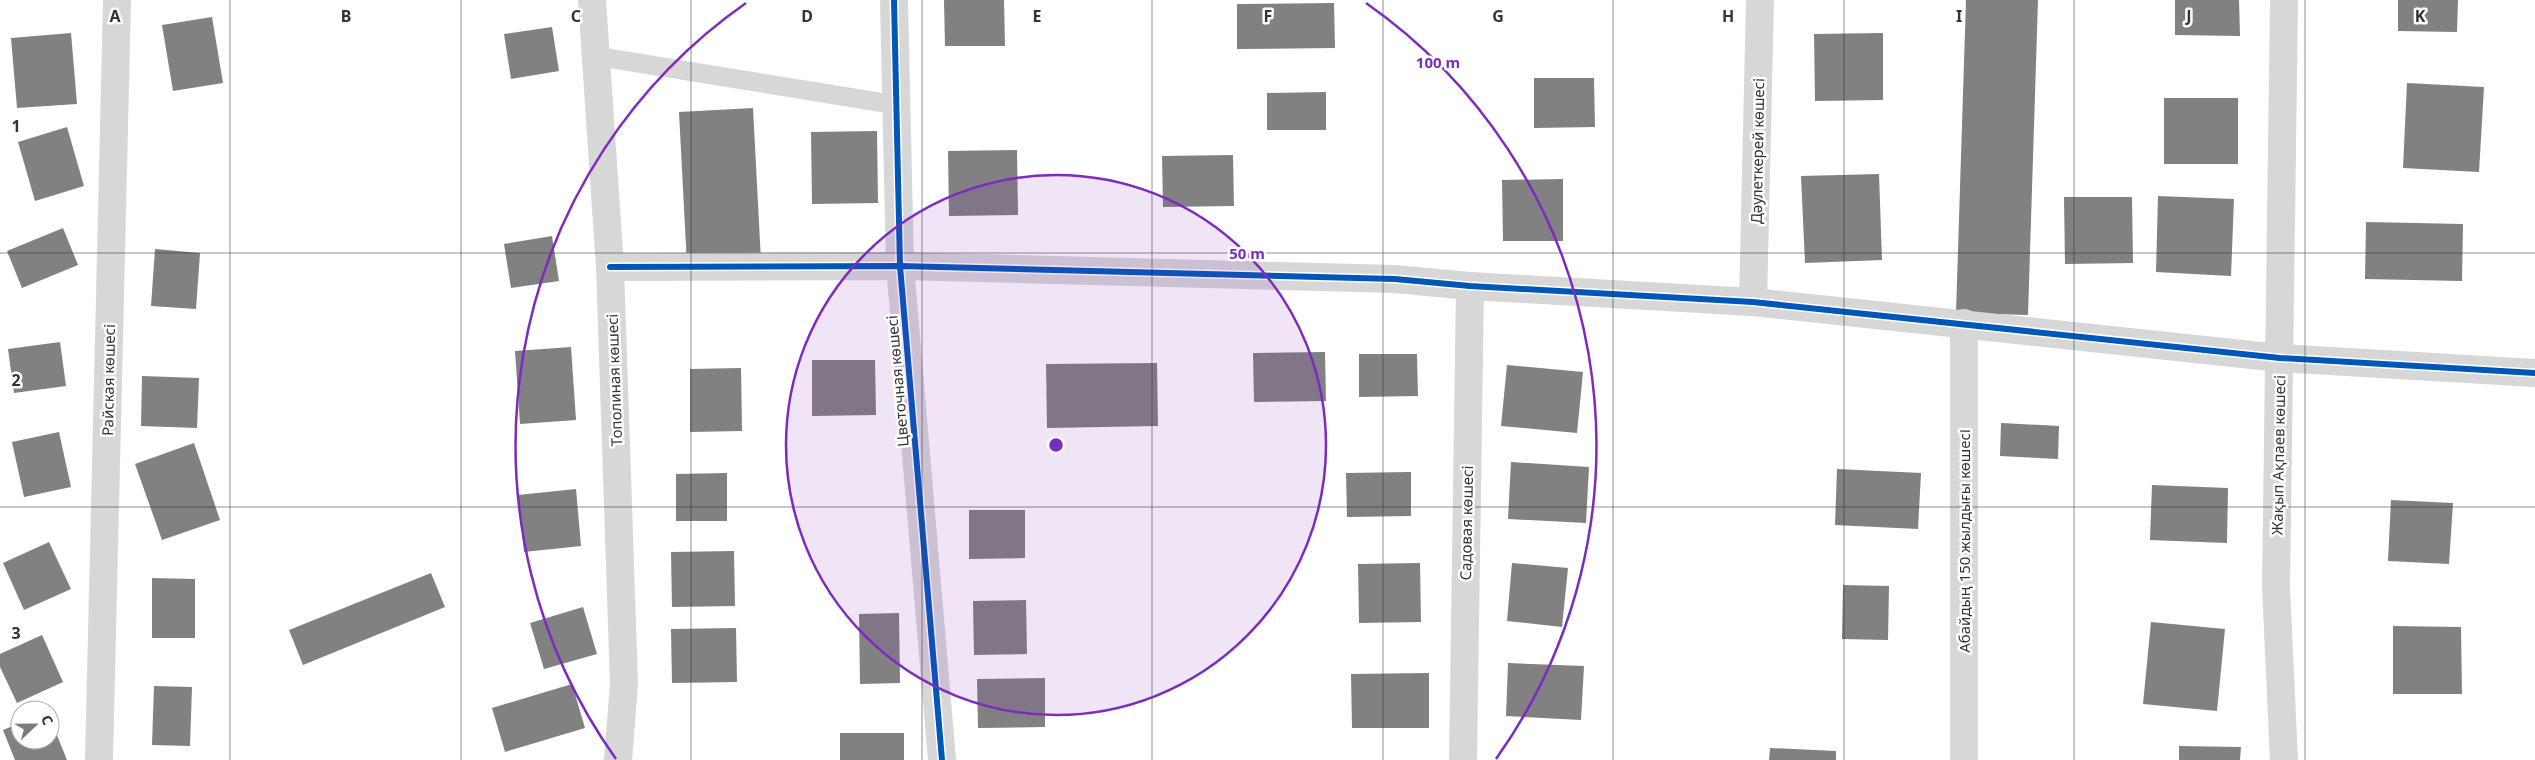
<svg xmlns="http://www.w3.org/2000/svg" width="2535" height="760" font-family="'Noto Sans',sans-serif">
	<style>
		.building { fill: #818181 }
		.lines { fill: none; stroke-linecap: round; stroke-linejoin: round }
		.lane { stroke: #d7d7d7; stroke-width: 19 }
		.street { stroke: #d7d7d7; stroke-width: 28 }
		.cycleway-casing { stroke: #fff; stroke-width: 9 }
		.cycleway { stroke: #0057b8; stroke-width: 6 }
		.grid { fill: none; stroke: #333; stroke-width: 1; stroke-opacity: 0.55 }
		.ring { fill: none; stroke: #7b2cbf; stroke-width: 2.5 }
		.labels { text-anchor: middle; dominant-baseline: central; stroke-width: 5; stroke-linejoin: round; paint-order: stroke }
		.street-label { font-size: 15px; fill: #333; stroke: #fff }
		.grid-label { font-size: 16px; text-anchor: middle; font-weight: bold; fill: #333; stroke: #fff; stroke-width: 5; stroke-linejoin: round; paint-order: stroke }
		.centre { fill: #7b2cbf; stroke: #fff; stroke-width: 2.5 }
		.ring-label { font-size: 15px; text-anchor: middle; font-weight: bold; fill: #7b2cbf; stroke: #fff; stroke-width: 5; stroke-linejoin: round; paint-order: stroke }
	</style>
	<rect width="100%" height="100%" fill="#fff"/>
	<g class="building">
		<polygon points="944,0 1004,0 1005,46 945,46"/>
		<polygon points="1966,0 2038,0 2028,315 1956,313"/>
		<polygon points="2175,0 2239,0 2240,36 2175,35"/>
		<polygon points="2398,0 2458,0 2457,32 2398,31"/>
		<polygon points="1334,3 1335,48 1237,49 1237,4"/>
		<polygon points="212,17 223,83 173,91 162,25"/>
		<polygon points="552,27 559,71 511,79 504,34"/>
		<polygon points="71,33 77,104 17,108 11,38"/>
		<polygon points="1883,33 1883,100 1815,101 1814,34"/>
		<polygon points="1534,78 1594,78 1595,127 1534,128"/>
		<polygon points="2407,83 2484,87 2479,172 2403,168"/>
		<polygon points="1326,92 1326,130 1267,130 1267,93"/>
		<rect x="2164" y="98" width="74" height="66"/>
		<polygon points="753,108 761,261 687,265 679,112"/>
		<polygon points="67,127 84,186 35,201 18,142"/>
		<polygon points="877,131 878,203 812,204 811,132"/>
		<polygon points="1017,150 1018,215 949,216 948,151"/>
		<polygon points="1233,155 1234,206 1163,207 1162,156"/>
		<polygon points="1879,174 1882,260 1805,263 1801,176"/>
		<polygon points="1563,179 1563,241 1503,241 1502,180"/>
		<polygon points="2158,196 2234,199 2231,276 2156,272"/>
		<polygon points="2064,197 2132,197 2133,263 2065,264"/>
		<polygon points="2366,222 2463,224 2462,281 2365,279"/>
		<polygon points="63,228 78,265 22,288 7,251"/>
		<polygon points="552,236 559,281 511,288 504,244"/>
		<polygon points="155,249 200,253 196,309 151,306"/>
		<polygon points="60,342 66,386 14,393 8,349"/>
		<polygon points="571,347 576,420 520,424 515,351"/>
		<polygon points="1325,352 1326,401 1254,402 1253,353"/>
		<polygon points="1359,354 1417,354 1418,396 1359,397"/>
		<polygon points="812,360 875,360 876,415 812,416"/>
		<polygon points="1157,363 1158,426 1047,428 1046,364"/>
		<polygon points="1507,365 1583,372 1577,433 1501,426"/>
		<polygon points="741,368 742,431 690,432 690,369"/>
		<polygon points="142,376 199,378 197,428 141,426"/>
		<polygon points="2001,423 2059,426 2058,459 2000,456"/>
		<polygon points="59,432 71,487 24,497 12,442"/>
		<polygon points="194,443 220,520 162,540 135,464"/>
		<polygon points="1511,462 1589,467 1586,523 1508,519"/>
		<polygon points="1837,469 1921,473 1918,529 1835,525"/>
		<polygon points="1411,472 1411,516 1347,517 1346,473"/>
		<polygon points="727,473 727,521 676,521 676,474"/>
		<polygon points="2152,485 2228,488 2227,543 2150,540"/>
		<polygon points="576,489 581,546 524,552 518,495"/>
		<polygon points="2391,500 2453,503 2449,564 2388,561"/>
		<polygon points="969,510 1025,510 1025,558 969,559"/>
		<polygon points="49,542 71,589 24,610 3,563"/>
		<polygon points="734,551 735,606 672,607 671,552"/>
		<polygon points="1420,563 1421,622 1359,623 1358,564"/>
		<polygon points="1512,563 1568,568 1562,627 1507,621"/>
		<polygon points="431,573 445,607 303,665 289,630"/>
		<polygon points="152,578 195,579 195,638 152,638"/>
		<polygon points="1843,585 1889,586 1888,640 1842,639"/>
		<polygon points="1026,600 1027,654 974,655 973,601"/>
		<polygon points="583,607 597,654 544,669 530,623"/>
		<polygon points="899,613 900,683 860,684 859,614"/>
		<polygon points="2151,622 2225,629 2217,711 2143,704"/>
		<polygon points="2393,626 2461,627 2462,694 2393,694"/>
		<polygon points="736,628 737,682 672,683 671,629"/>
		<polygon points="42,635 63,682 17,703 0,667 0,654"/>
		<polygon points="1508,663 1584,666 1581,720 1506,716"/>
		<polygon points="1429,673 1429,728 1352,728 1351,674"/>
		<polygon points="1045,678 1045,727 978,728 977,679"/>
		<polygon points="572,684 585,728 505,752 492,708"/>
		<polygon points="154,686 192,687 190,746 152,745"/>
		<polygon points="50,718 67,760 15,760 3,730 20,723 20,740 50,740"/>
		<rect x="840" y="733" width="64" height="27"/>
		<polygon points="2179,746 2241,747 2240,760 2179,760"/>
		<polygon points="1770,748 1836,751 1836,760 1769,760"/>
	</g>
	<g class="lines">
		<polyline class="lane" points="595,56 897,105"/>
		<g class="street">
			<polyline points="592,0 610,267 624,684 618,760"/>
			<polyline points="894,0 900,266 942,760"/>
			<polyline points="610,267 900,266 1395,279 1470,286 1753,302 2280,358 2535,373"/>
			<polyline points="1753,302 1760,0"/>
			<polyline points="1964,323 1964,760"/>
			<polyline points="99,760 117,0"/>
			<polyline points="1463,760 1470,286"/>
			<polyline points="2284,760 2276,587 2284,0"/>
		</g>
		<defs>
			<g id="cycleway">
				<polyline points="894,0 900,266 942,760"/>
				<polyline points="610,267 900,266 1395,279 1470,286 1753,302 2280,358 2535,373"/>
			</g>
		</defs>
		<use href="#cycleway" class="cycleway-casing"/>
		<use href="#cycleway" class="cycleway"/>
	</g>
	<path class="grid" d="M230,0V760M461,0V760M691,0V760M922,0V760M1152,0V760M1383,0V760M1613,0V760M1844,0V760M2074,0V760M2305,0V760M0,253H2535M0,507H2535"/>
	<circle cx="1056" cy="445" r="270" fill="#7b2cbf" fill-opacity=".12"/>
	<g class="ring">
		<circle cx="1056" cy="445" r="270"/>
		<path d="M616 759A540 540 0 0 1 746 3M1366 3A540 540 0 0 1 1496 759"/>
	</g>
	<g class="labels">
		<g class="street-label">
			<text transform="translate(1757 151) rotate(-89)">Дәулеткерей көшесі</text>
			<text transform="translate(108 380) rotate(-89)">Райская көшесі</text>
			<text transform="translate(614 380) rotate(-92)">Тополиная көшесі</text>
			<text transform="translate(897 381) rotate(-95)">Цветочная көшесі</text>
			<text transform="translate(2278 455) rotate(-89)">Жақып Ақпаев көшесі</text>
			<text transform="translate(1466 523) rotate(-89)">Садовая көшесі</text>
			<text transform="translate(1964 541) rotate(-90)">Абайдың 150 жылдығы көшесі</text>
		</g>
	</g>
	<g class="grid-label">
		<text x="115" y="22">A</text>
		<text x="346" y="22">B</text>
		<text x="576" y="22">C</text>
		<text x="807" y="22">D</text>
		<text x="1037" y="22">E</text>
		<text x="1268" y="22">F</text>
		<text x="1498" y="22">G</text>
		<text x="1728" y="22">H</text>
		<text x="1959" y="22">I</text>
		<text x="2189" y="22">J</text>
		<text x="2420" y="22">K</text>
		<text x="16" y="132">1</text>
		<text x="16" y="386">2</text>
		<text x="16" y="639">3</text>
	</g>
	<circle cx="1056" cy="445" r="8" class="centre"/>
	<g class="ring-label">
		<text x="1438" y="68">100 m</text>
		<text x="1247" y="259">50 m</text>
	</g>
	<g transform="translate(35 725) rotate(68)"><circle r="24" fill="#ffffff" stroke="#adadad"/>
	<path d="M0-4L9 19L0 12L-9 19Z" fill="#7a7a7a"/>
	<text y="-8" font-size="14" font-weight="bold" text-anchor="middle" fill="#333333">С</text>
	</g>
</svg>
